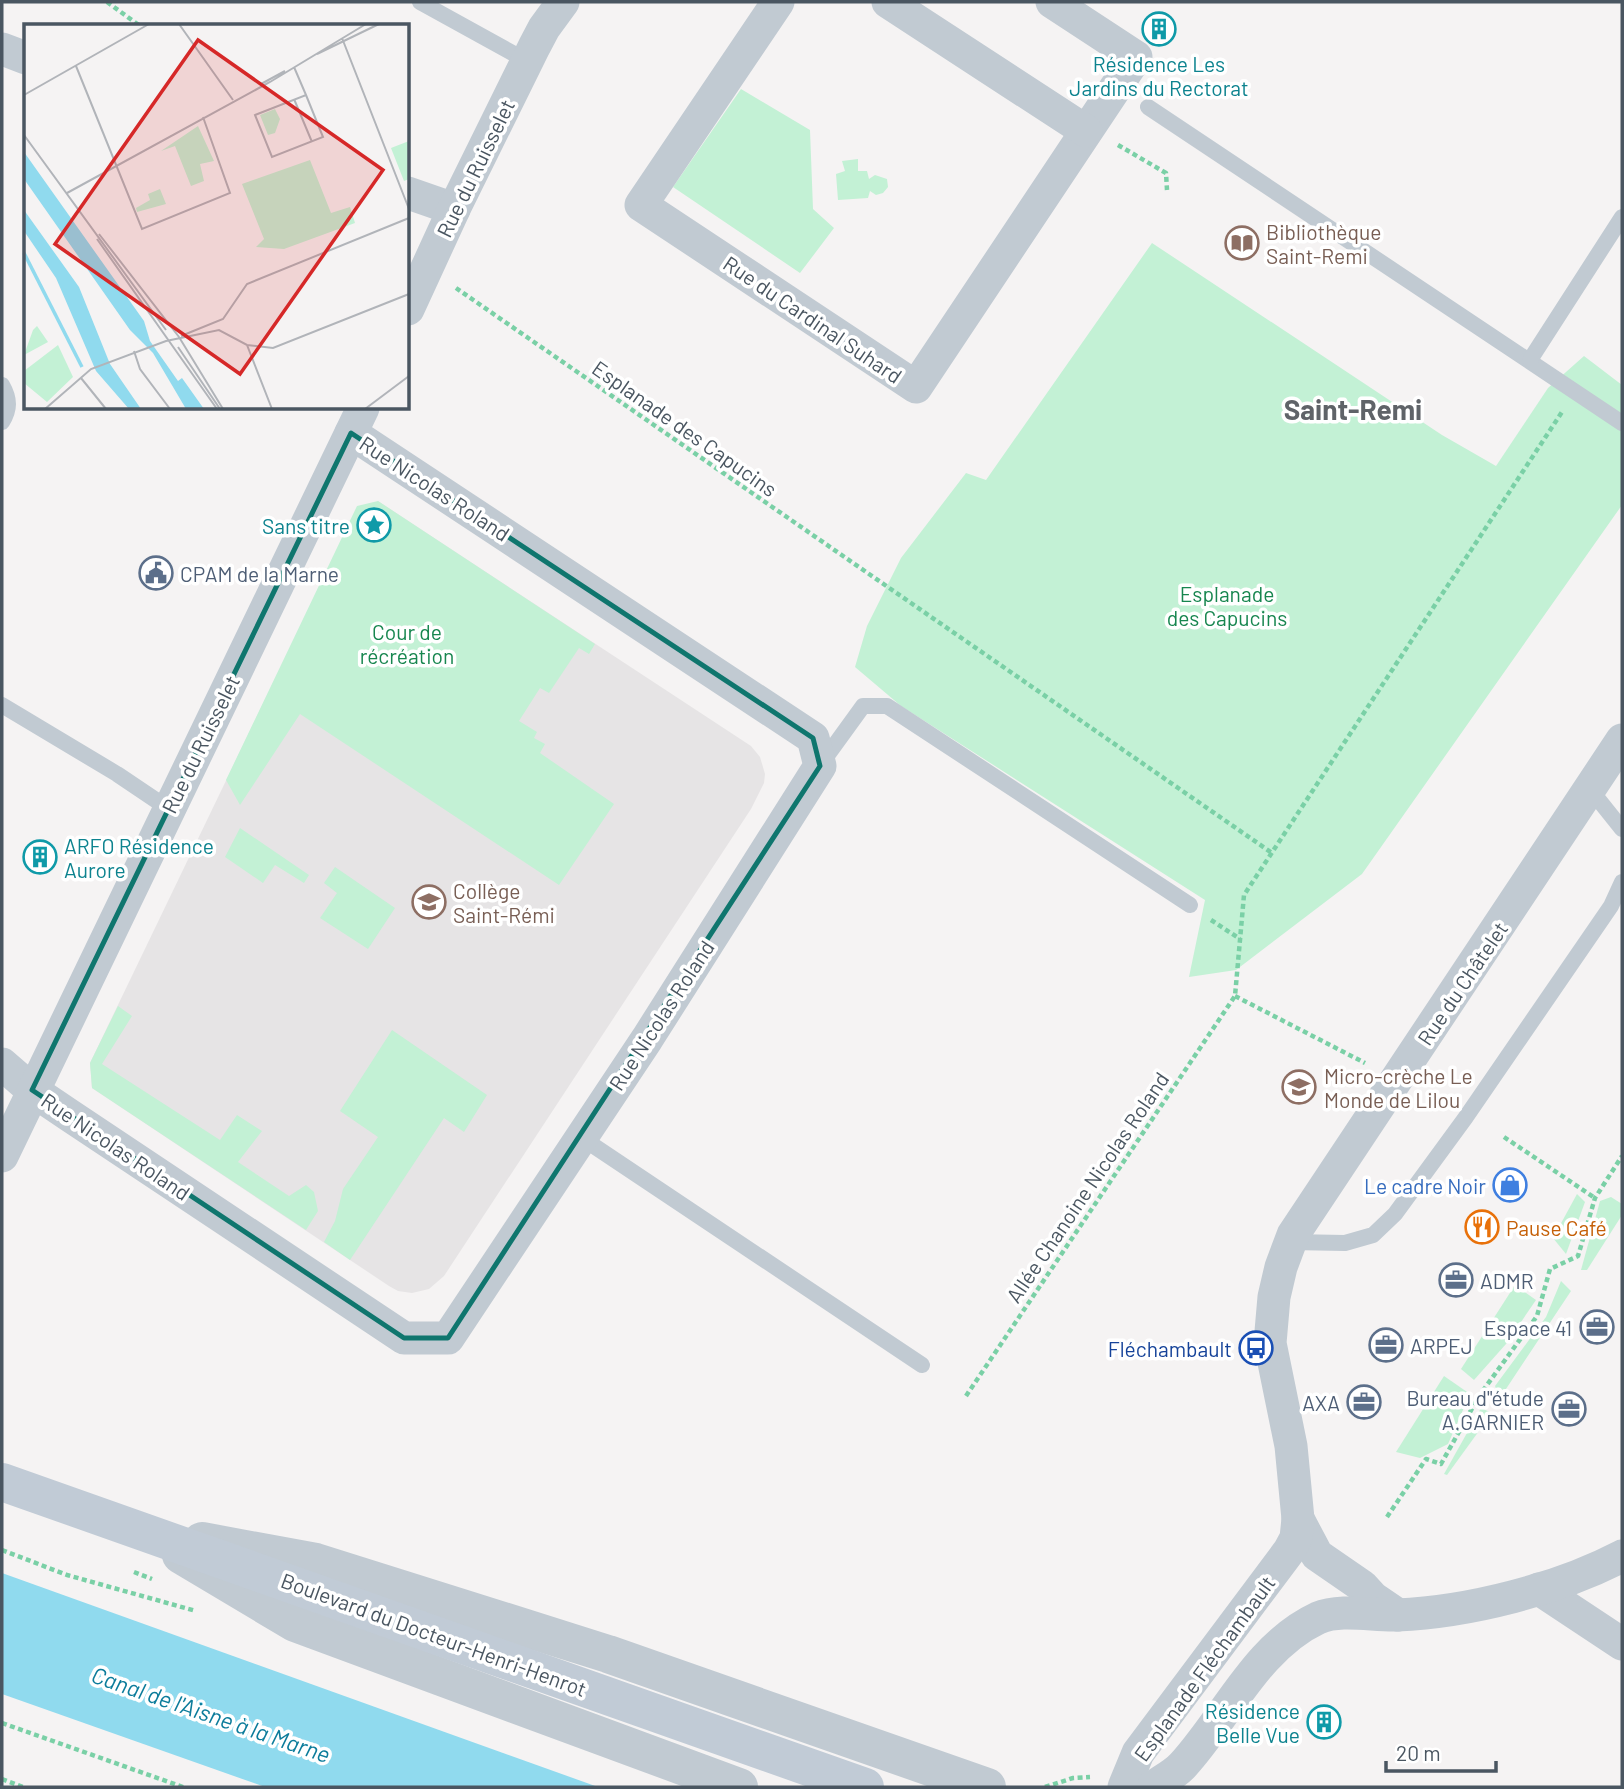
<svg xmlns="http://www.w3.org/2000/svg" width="1624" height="1789" font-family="Barlow,sans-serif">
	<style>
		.education { fill: #e6e4e5 }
		.green { fill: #c3f1d5 }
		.water { fill: #90daee }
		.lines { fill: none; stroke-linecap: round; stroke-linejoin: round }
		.path { stroke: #7ad0a6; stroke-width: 4.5; stroke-dasharray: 5 3.5; stroke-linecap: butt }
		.service { stroke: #c1cad2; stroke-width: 16 }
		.minor { stroke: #c1cad2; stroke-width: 33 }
		.tertiary { stroke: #c1cad2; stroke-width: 38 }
		.secondary { stroke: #c1cbd6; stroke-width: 38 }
		.marked { fill: none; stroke: #0f766e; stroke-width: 5; stroke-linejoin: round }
		.labels { text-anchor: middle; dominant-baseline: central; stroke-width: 7; stroke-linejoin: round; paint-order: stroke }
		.culture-label { font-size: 21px; fill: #0d838f; stroke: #fff; text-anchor: end }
		.street-label { font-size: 21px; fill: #4a5661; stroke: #fff }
		.education-label { font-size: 21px; fill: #785e54; stroke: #fff; text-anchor: start }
		.service-label { font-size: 21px; fill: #4e5e75; stroke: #fff; text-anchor: start }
		.park-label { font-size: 21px; fill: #17864f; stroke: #fff }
		.shop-label { font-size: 21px; fill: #366cbe; stroke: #fff; text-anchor: end }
		.food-label { font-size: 21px; fill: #c56008; stroke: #fff; text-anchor: start }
		.transit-label { font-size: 21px; fill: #164399; stroke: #fff; text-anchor: end }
		.water-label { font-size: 23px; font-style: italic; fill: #0c7c9b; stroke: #fff }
		.district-label { font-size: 28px; font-weight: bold; fill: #5f6368; stroke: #fff }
		.inset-river { fill: none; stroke: #90daee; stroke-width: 3.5 }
		.inset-road { fill: none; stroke: #b1b4b9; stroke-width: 2 }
		.view { fill: #d62828; fill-opacity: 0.15; stroke: #d62828; stroke-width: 3.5 }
		.inset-edge { fill: none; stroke: #4a5661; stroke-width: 3.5 }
	</style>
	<rect width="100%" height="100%" fill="#f5f3f3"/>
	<polygon class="education" points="378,501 751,746 760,757 765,774 764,783 751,809 444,1276 429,1289 412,1293 398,1291 389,1286 92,1088 90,1063 274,681"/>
	<g class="green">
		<polygon points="741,89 810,130 813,209 834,228 800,273 673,187"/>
		<polygon points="858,159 858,171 867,171 869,179 875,175 887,179 888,187 883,193 876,195 870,191 868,198 838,200 836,174 845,171 842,161"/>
		<polygon points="1152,243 1442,435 1496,466 1548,388 1584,356 1622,385 1622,505 1362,874 1236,970 1189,977 1205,900 901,706 855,667 867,626 901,558 966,473 986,480"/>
		<polygon points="378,501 595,644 589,654 579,648 549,693 540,688 519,721 537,732 534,738 545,744 540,753 614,804 559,885 300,714 240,805 226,780 357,506"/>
		<polygon points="240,828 309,875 304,883 275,865 263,883 225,857"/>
		<polygon points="335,867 395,908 368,949 320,918 337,893 324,883"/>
		<polygon points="118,1006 132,1016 102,1064 220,1140 237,1115 262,1131 238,1162 289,1196 306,1185 314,1192 318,1211 306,1230 92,1088 90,1063"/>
		<polygon points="392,1030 487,1095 464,1132 444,1118 350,1260 324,1242 335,1221 343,1189 378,1137 340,1111"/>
		<polygon points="1577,1194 1585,1202 1566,1254 1553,1238"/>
		<polygon points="1611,1197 1622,1204 1622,1215 1587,1270 1581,1270 1600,1201"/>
		<polygon points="1561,1281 1571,1291 1500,1398 1495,1386 1546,1317"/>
		<polygon points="1515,1285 1536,1300 1506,1344 1474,1380 1461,1369"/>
		<polygon points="1444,1376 1470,1394 1448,1444 1420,1458 1396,1452"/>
		<polygon points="1481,1408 1492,1413 1447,1475 1444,1474"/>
	</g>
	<polygon class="water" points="2,1573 598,1787 265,1787 2,1694"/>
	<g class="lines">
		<g class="path">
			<polyline points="107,2 140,26"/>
			<polyline points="1118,145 1166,173 1167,190"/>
			<polyline points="456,288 1272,853"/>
			<polyline points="1211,920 1240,939"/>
			<polyline points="1235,996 1365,1063"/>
			<polyline points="1504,1137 1595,1198"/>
			<polyline points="966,1396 1235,996 1244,895 1562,412"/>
			<polyline points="1387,1517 1426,1459 1441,1464 1479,1396 1537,1316 1550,1269 1578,1256 1595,1198 1622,1156"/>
			<polyline points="2,1550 67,1575 196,1611"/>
			<polyline points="134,1572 152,1579"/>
			<polyline points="2,1723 183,1787"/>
			<polyline points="2,1779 23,1787"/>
			<polyline points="1045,1787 1073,1778 1090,1777"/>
		</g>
		<g class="service">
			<polyline points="420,2 527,61"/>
			<polyline points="1148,107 1622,423"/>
			<polyline points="1530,360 1622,217"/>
			<path d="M2,385C10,399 10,409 2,422"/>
			<polyline points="2,705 117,774 169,809"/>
			<polyline points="821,764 863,706 887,706 1190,905"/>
			<polyline points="1590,789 1622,829"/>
			<polyline points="582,1138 922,1365"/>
			<polyline points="1290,1242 1345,1243 1373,1235 1395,1214 1466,1117 1611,906 1622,882"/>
		</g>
		<g class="minor">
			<polyline points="778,2 641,205 916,387 1136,57 1052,2"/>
			<polyline points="888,2 1086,131"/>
			<polyline points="2,49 26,58"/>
			<polyline points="408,193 454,209"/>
			<polyline points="408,309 454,209 534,47 544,28 563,2"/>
			<polyline points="2,1064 32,1090 69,1115 404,1338 448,1338 647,1039 820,766 813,738 351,433"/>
			<polyline points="2,1156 363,408"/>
			<polyline points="1298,1519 1317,1555 1362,1586 1373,1598 1398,1615"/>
			<polyline points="1539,1589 1622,1644"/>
			<polyline points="1124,1787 1138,1753 1289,1551 1296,1538 1298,1519 1291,1446 1270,1343 1274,1297 1281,1267 1293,1235 1622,740"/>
			<path d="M1153,1787C1163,1780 1175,1774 1183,1765C1227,1717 1256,1647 1318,1618C1341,1608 1373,1616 1397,1615C1469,1612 1559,1589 1622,1556"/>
		</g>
		<g class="tertiary">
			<polyline points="202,1541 316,1562 608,1654 987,1787"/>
			<polyline points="181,1555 295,1623 739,1787"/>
		</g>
		<polyline class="secondary" points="2,1482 865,1787"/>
	</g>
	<path class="marked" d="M351,433L813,738L820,766L448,1338H404L32,1090Z"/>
	<defs>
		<symbol id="building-ring" viewBox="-11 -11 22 22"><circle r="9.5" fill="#fff" stroke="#0f9aa8" stroke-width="1.5"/><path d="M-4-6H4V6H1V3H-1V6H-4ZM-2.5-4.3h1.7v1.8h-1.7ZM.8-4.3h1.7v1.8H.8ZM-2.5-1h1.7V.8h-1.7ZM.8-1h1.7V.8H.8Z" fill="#0f9aa8"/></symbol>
		<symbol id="library-ring" viewBox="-11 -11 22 22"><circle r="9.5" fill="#fff" stroke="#8d6e63" stroke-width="1.5"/><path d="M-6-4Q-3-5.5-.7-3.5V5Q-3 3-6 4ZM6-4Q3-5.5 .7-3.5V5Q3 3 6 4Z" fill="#8d6e63"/></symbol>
		<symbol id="sight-ring" viewBox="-11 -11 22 22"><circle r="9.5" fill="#fff" stroke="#0f9aa8" stroke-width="1.5"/><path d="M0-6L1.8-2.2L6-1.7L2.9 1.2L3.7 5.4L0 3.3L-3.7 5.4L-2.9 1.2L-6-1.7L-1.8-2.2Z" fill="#0f9aa8"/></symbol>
		<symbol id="civic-ring" viewBox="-11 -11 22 22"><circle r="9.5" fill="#fff" stroke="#5c6f8a" stroke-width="1.5"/><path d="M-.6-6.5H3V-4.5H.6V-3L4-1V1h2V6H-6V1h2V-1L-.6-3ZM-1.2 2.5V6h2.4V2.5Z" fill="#5c6f8a"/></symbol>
		<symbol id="school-ring" viewBox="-11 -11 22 22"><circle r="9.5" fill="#fff" stroke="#8d6e63" stroke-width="1.5"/><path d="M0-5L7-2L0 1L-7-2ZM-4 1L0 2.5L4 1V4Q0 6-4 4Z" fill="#8d6e63"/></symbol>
		<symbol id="shop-ring" viewBox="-11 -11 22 22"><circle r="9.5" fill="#fff" stroke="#3f7fe0" stroke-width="1.5"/><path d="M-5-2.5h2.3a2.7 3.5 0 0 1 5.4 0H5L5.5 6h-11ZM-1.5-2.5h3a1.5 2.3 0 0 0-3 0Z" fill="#3f7fe0"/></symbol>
		<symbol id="restaurant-ring" viewBox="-11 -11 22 22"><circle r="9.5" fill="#fff" stroke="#e8710a" stroke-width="1.5"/><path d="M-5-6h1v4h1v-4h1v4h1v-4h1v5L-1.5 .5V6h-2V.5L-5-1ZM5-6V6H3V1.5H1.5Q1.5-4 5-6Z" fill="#e8710a"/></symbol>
		<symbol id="office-ring" viewBox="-11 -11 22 22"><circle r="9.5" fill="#fff" stroke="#5c6f8a" stroke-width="1.5"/><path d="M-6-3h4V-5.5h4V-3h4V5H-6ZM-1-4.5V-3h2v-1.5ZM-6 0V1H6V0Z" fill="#5c6f8a"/></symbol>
		<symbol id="bus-ring" viewBox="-11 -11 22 22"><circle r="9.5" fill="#fff" stroke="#1a4fb4" stroke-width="1.5"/><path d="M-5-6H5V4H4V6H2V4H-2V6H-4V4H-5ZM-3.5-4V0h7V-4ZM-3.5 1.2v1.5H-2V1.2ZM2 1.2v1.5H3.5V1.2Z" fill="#1a4fb4"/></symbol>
	</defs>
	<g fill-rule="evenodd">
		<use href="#building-ring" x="1140" y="10" width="38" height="38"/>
		<use href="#library-ring" x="1223" y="224" width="38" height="38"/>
		<use href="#sight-ring" x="355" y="506" width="38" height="38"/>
		<use href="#civic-ring" x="137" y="554" width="38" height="38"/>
		<use href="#building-ring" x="21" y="838" width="38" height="38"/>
		<use href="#school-ring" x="410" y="883" width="38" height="38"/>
		<use href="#school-ring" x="1280" y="1068" width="38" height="38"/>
		<use href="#shop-ring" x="1491" y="1166" width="38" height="38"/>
		<use href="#restaurant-ring" x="1463" y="1208" width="38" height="38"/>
		<use href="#office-ring" x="1437" y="1261" width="38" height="38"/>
		<use href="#office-ring" x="1578" y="1308" width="38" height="38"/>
		<use href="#office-ring" x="1367" y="1326" width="38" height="38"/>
		<use href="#bus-ring" x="1237" y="1329" width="38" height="38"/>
		<use href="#office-ring" x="1345" y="1383" width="38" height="38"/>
		<use href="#office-ring" x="1550" y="1390" width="38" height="38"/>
		<use href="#building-ring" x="1305" y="1703" width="38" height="38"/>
	</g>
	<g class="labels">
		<g class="culture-label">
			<text x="1159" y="63" text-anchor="middle">Résidence Les<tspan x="1159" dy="24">Jardins du Rectorat</tspan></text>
			<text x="350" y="525">Sans titre</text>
			<text x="64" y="845" text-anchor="start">ARFO Résidence<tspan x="64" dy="24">Aurore</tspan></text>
			<text x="1300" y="1710">Résidence<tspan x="1300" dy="24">Belle Vue</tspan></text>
		</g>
		<g class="street-label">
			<text transform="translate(475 168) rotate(-64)">Rue du Ruisselet</text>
			<text transform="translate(813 319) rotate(34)">Rue du Cardinal Suhard</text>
			<text transform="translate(685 428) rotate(35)">Esplanade des Capucins</text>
			<text transform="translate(435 488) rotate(33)">Rue Nicolas Roland</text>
			<text transform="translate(200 744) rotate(-64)">Rue du Ruisselet</text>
			<text transform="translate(1462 983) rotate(-56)">Rue du Châtelet</text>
			<text transform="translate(661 1015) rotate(-57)">Rue Nicolas Roland</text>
			<text transform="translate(116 1146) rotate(34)">Rue Nicolas Roland</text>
			<text transform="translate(1087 1187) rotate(-56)">Allée Chanoine Nicolas Roland</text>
			<text transform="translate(434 1634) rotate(20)">Boulevard du Docteur-Henri-Henrot</text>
			<text transform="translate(1204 1668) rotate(-54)">Esplanade Fléchambault</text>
		</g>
		<g class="education-label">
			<text x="1266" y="231">Bibliothèque<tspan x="1266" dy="24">Saint-Remi</tspan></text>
			<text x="453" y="890">Collège<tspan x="453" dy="24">Saint-Rémi</tspan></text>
			<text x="1324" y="1075">Micro-crèche Le<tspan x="1324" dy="24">Monde de Lilou</tspan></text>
		</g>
		<g class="service-label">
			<text x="180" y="573">CPAM de la Marne</text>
			<text x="1480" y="1280">ADMR</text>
			<text x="1572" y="1327" text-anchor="end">Espace 41</text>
			<text x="1410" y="1345">ARPEJ</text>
			<text x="1544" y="1397" text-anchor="end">Bureau d"étude<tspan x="1544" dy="24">A.GARNIER</tspan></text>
			<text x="1340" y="1402" text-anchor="end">AXA</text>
		</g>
		<g class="park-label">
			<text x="1227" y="593">Esplanade<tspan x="1227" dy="24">des Capucins</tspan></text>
			<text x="407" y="631">Cour de<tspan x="407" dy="24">récréation</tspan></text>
		</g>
		<g class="shop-label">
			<text x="1486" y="1185">Le cadre Noir</text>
		</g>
		<g class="food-label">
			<text x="1506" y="1227">Pause Café</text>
		</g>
		<g class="transit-label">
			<text x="1232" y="1348">Fléchambault</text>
		</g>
		<g class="water-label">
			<text transform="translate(211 1714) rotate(19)">Canal de l'Aisne à la Marne</text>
		</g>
		<g class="district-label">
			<text x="1353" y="409">Saint-Remi</text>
		</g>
	</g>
	<g transform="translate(24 24)">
		<rect width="385" height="385" fill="#f5f3f3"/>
		<path d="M251,85L256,95L251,109L244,111L236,91ZM174,102L190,137L176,140L180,157L167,162L151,122L137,127ZM385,117V155L380,157L367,124ZM286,136L307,189L326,183L331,199L260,225L232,223L240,215L218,160ZM136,165L142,180L113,188L112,184L126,176L124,170ZM13,302L24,318L0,331L9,306ZM34,321L49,353L23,378L0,359V347Z" fill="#c3f1d5"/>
		<path d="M0,128L120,297L126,317L154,357L158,354L180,385H162L129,329L106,306L0,155ZM0,186L55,263L86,340L117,385H105L72,347L32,254L0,207Z" fill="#90daee"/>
		<path class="inset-river" d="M0,229L58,343"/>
		<path class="inset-road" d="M155,0L209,76M318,14L385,185M293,30L355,0M52,42L118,205L206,169L179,93M270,43L282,71M237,60L261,47M0,71L125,0M282,71L299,113L248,133L231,91ZM270,75L288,118M0,111L142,306M43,169L246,58L342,0M75,210L155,313L199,385M73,215L193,385M157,312L199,295L223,260L385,194M223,321L248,385M154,323L196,385M110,327L116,345L146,385M57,354L82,385M21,385L67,345L142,317L195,306L223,321L249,324L385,270M341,385L385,352"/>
		<path class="view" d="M174,16L359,146L216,350L31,220Z"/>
		<rect width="385" height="385" class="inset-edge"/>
	</g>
	<rect width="1624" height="1789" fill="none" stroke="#4a5661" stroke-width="7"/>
	<path d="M1386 1761v10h110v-10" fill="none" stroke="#4a5661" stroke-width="3.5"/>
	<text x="1396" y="1761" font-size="21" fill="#4a5661" stroke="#ffffff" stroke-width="5" paint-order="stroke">20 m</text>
</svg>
